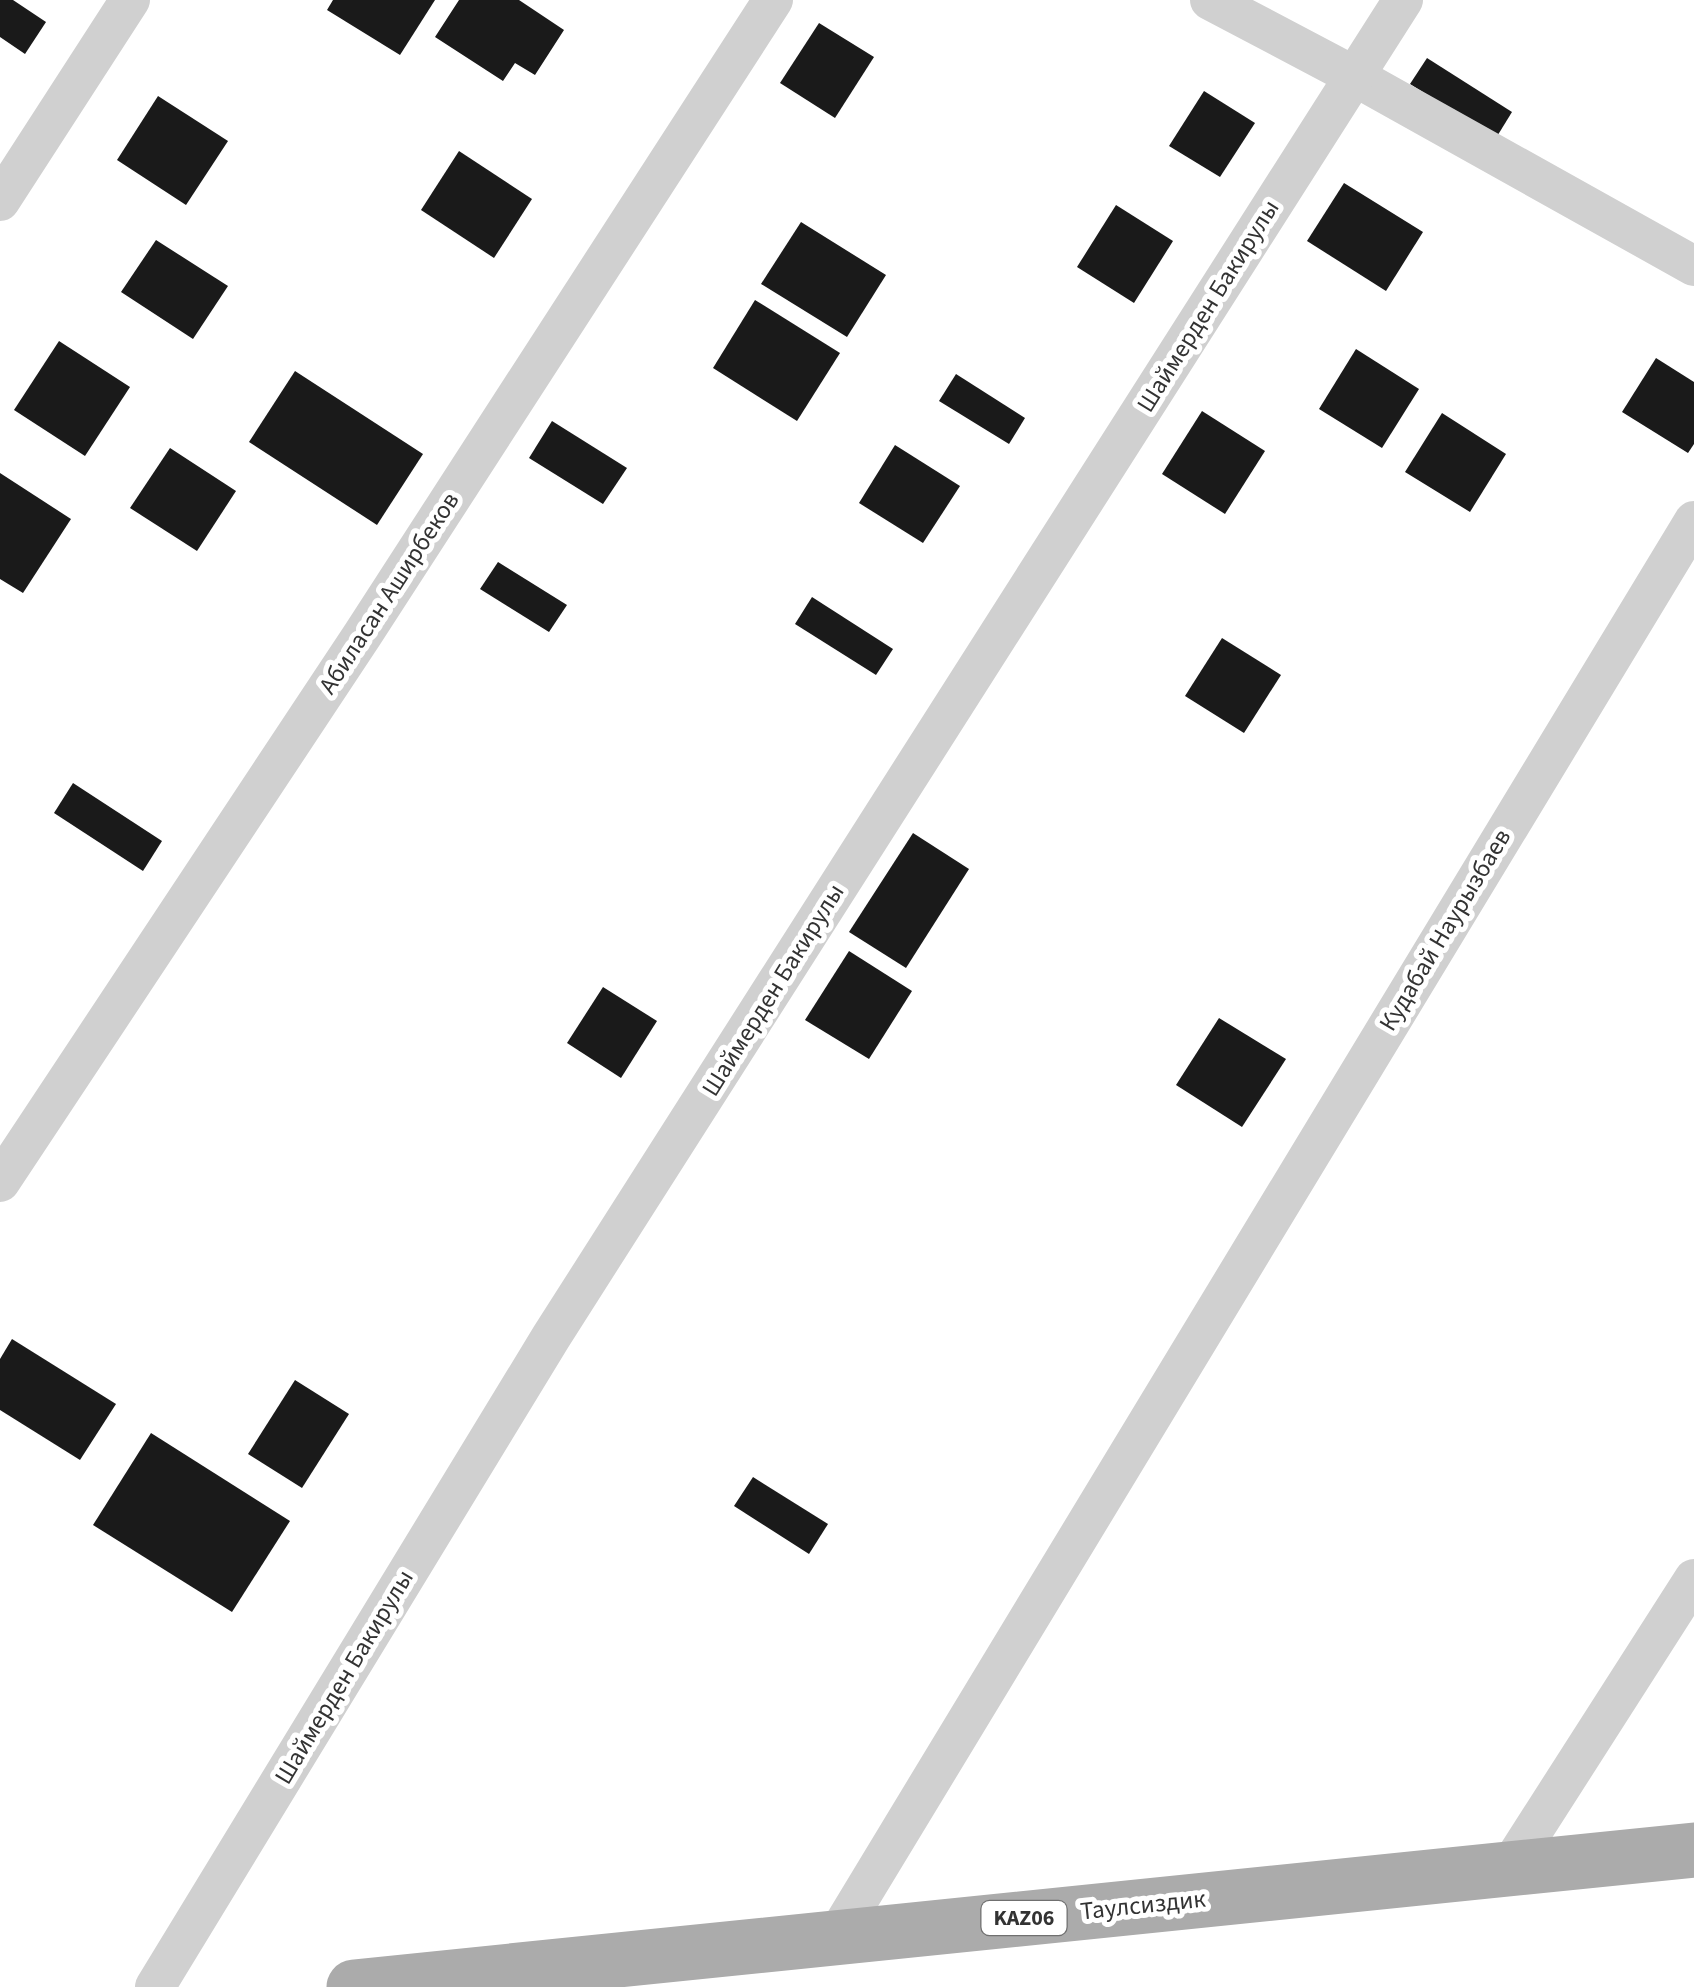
<svg xmlns="http://www.w3.org/2000/svg" width="1694" height="1987" font-family="'Source Sans 3',sans-serif">
	<style>
		.building { fill: #1a1a1a }
		.lines { fill: none; stroke-linecap: round; stroke-linejoin: round }
		.street { stroke: #d0d0d0; stroke-width: 40 }
		.primary { stroke: #ababab; stroke-width: 55 }
		.labels { text-anchor: middle; dominant-baseline: central; stroke-width: 10; stroke-linejoin: round; paint-order: stroke }
		.shield { fill: #fff; stroke: #707070; stroke-width: 2.5 }
		.shield-label { font-size: 22px; font-weight: bold; fill: #333 }
		.street-label { font-size: 25px; fill: #333; stroke: #fff }
	</style>
	<rect width="100%" height="100%" fill="#fff"/>
	<g class="building">
		<polygon points="0,0 13,0 46,22 25,54 0,37"/>
		<polygon points="333,0 435,0 400,55 327,10"/>
		<polygon points="459,0 519,0 564,30 535,75 515,63 503,81 435,37"/>
		<polygon points="819,23 874,57 835,118 780,83"/>
		<polygon points="1427,58 1512,112 1496,138 1410,84"/>
		<polygon points="1204,91 1255,123 1220,177 1169,146"/>
		<polygon points="158,96 228,141 186,205 117,160"/>
		<polygon points="459,151 532,199 494,258 421,210"/>
		<polygon points="1344,183 1423,232 1386,291 1307,241"/>
		<polygon points="1116,205 1173,241 1134,303 1077,267"/>
		<polygon points="801,222 886,275 847,337 761,284"/>
		<polygon points="156,240 228,286 193,339 121,292"/>
		<polygon points="755,300 840,353 797,421 713,368"/>
		<polygon points="59,341 130,387 85,456 14,410"/>
		<polygon points="1356,349 1419,389 1382,448 1319,409"/>
		<polygon points="1656,358 1694,382 1694,444 1688,453 1622,412"/>
		<polygon points="295,371 423,454 377,525 249,442"/>
		<polygon points="956,374 1025,418 1009,444 939,401"/>
		<polygon points="1202,411 1265,451 1225,514 1162,474"/>
		<polygon points="1442,413 1506,454 1470,512 1405,472"/>
		<polygon points="552,421 627,468 603,504 529,458"/>
		<polygon points="895,445 960,486 923,543 859,503"/>
		<polygon points="170,448 236,491 197,551 130,508"/>
		<polygon points="0,473 71,519 23,593 0,579"/>
		<polygon points="498,562 567,605 549,632 480,589"/>
		<polygon points="812,597 893,649 876,675 795,624"/>
		<polygon points="1222,638 1281,675 1244,733 1185,696"/>
		<polygon points="73,783 162,841 143,871 54,813"/>
		<polygon points="913,833 969,869 906,968 849,932"/>
		<polygon points="849,951 912,991 869,1059 805,1020"/>
		<polygon points="603,987 657,1021 621,1078 567,1043"/>
		<polygon points="1219,1018 1286,1059 1242,1127 1176,1085"/>
		<polygon points="12,1339 116,1404 80,1460 0,1410 0,1359"/>
		<polygon points="295,1380 349,1414 302,1488 248,1454"/>
		<polygon points="151,1433 290,1521 232,1612 93,1525"/>
		<polygon points="753,1477 828,1524 809,1554 734,1506"/>
	</g>
	<g class="lines">
		<g class="street">
			<polyline points="1210,0 1354,76 1694,266"/>
			<polyline points="0,201 130,0"/>
			<polyline points="0,1182 363,634 773,0"/>
			<polyline points="1509,1868 1694,1579"/>
			<polyline points="836,1937 1694,521"/>
			<polyline points="155,1987 551,1337 1403,0"/>
		</g>
		<polyline class="primary" points="354,1987 1694,1850"/>
	</g>
	<g class="labels">
		<rect class="shield" x="981.5" y="1901" width="85" height="34" rx="8"/>
		<g class="shield-label">
			<text x="1024" y="1918">KAZ06</text>
		</g>
		<g class="street-label">
			<text transform="translate(1208 306) rotate(-58)">Шаймерден Бакирулы</text>
			<text transform="translate(389 593) rotate(-57)">Абиласан Аширбеков</text>
			<text transform="translate(1445 930) rotate(-59)">Кудабай Наурызбаев</text>
			<text transform="translate(773 990) rotate(-58)">Шаймерден Бакирулы</text>
			<text transform="translate(344 1677) rotate(-59)">Шаймерден Бакирулы</text>
			<text transform="translate(1143 1905) rotate(-6)">Таулсиздик</text>
		</g>
	</g>
</svg>
